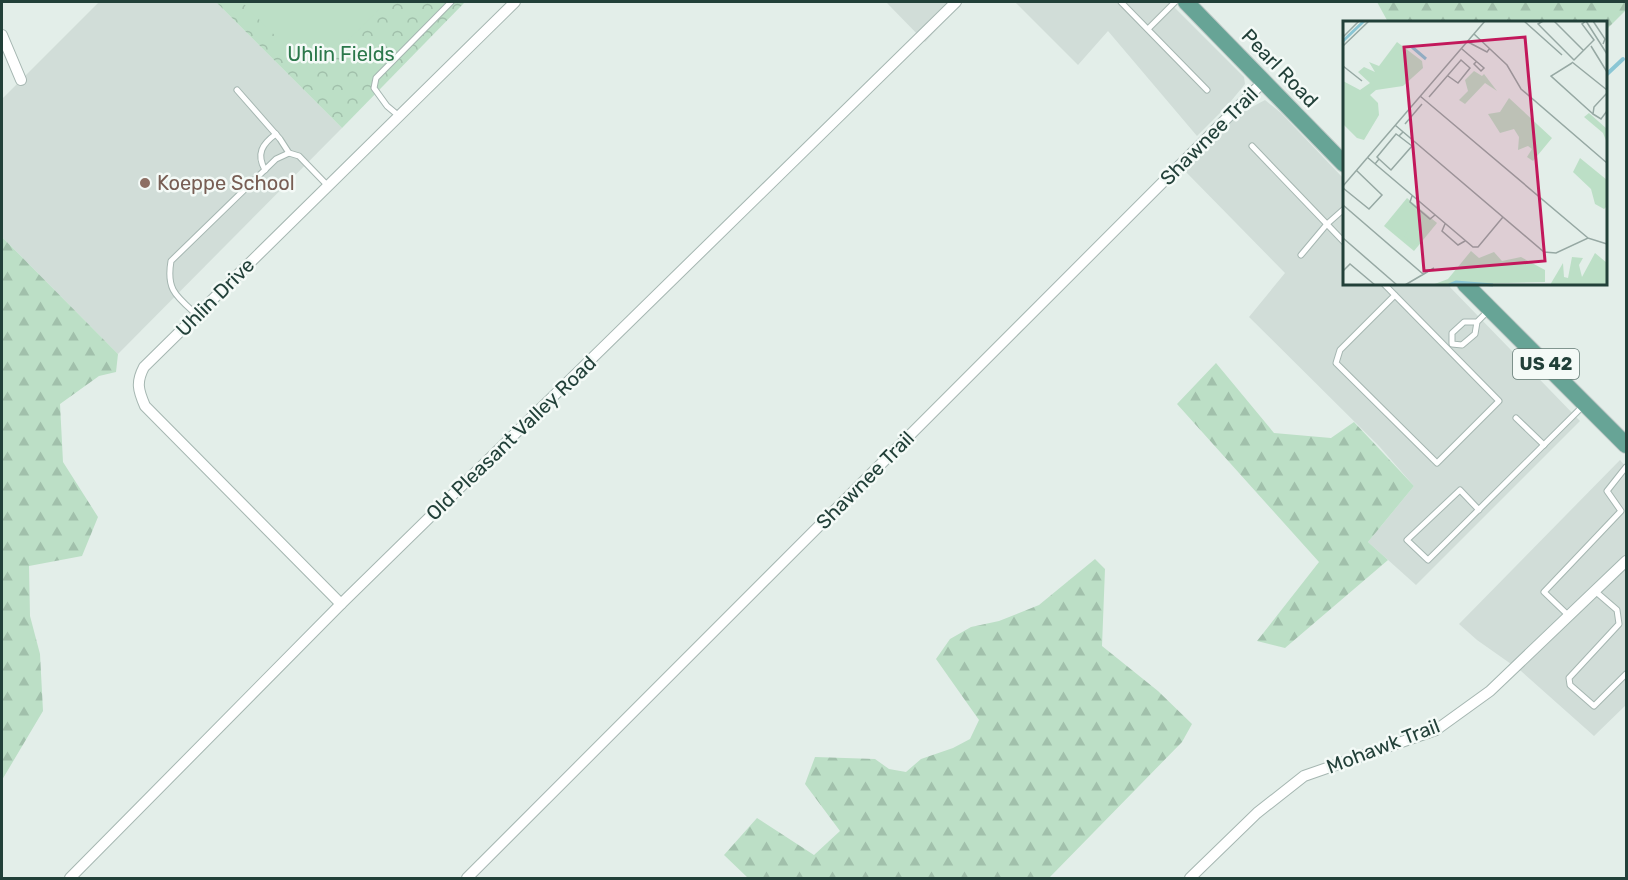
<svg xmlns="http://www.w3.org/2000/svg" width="1628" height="880" font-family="Rubik,sans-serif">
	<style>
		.built { fill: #d1ddd8 }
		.forest { fill: url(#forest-firs) }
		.park { fill: url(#park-crowns) }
		.garden { fill: #bcdfc6 }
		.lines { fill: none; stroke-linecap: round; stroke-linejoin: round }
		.stream { stroke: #8ac6d4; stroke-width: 4 }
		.lane-casing { stroke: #a5b6b1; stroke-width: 7 }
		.street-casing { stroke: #a5b6b1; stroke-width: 12 }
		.primary-casing { stroke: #c1cac8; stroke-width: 18 }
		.lane { stroke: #fff; stroke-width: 5 }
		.street { stroke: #fff; stroke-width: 10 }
		.primary { stroke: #67a496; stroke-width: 16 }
		.education-dot { fill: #8d6e63; stroke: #f4faf7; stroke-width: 2 }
		.labels { text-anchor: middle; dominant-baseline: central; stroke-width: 5; stroke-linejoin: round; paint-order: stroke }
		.shield { fill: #f4faf7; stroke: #617872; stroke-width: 1.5 }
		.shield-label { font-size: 18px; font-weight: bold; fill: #224039 }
		.park-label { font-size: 20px; fill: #2b784b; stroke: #f4faf7 }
		.street-label { font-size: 20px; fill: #224039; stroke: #f4faf7 }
		.education-label { font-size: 20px; fill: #785e54; stroke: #f4faf7; text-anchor: start }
		.inset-river { fill: none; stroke: #8ac6d4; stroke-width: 3 }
		.inset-road { fill: none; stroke: #96a8a3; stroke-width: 1.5 }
		.view { fill: #c2185b; fill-opacity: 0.15; stroke: #c2185b; stroke-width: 3 }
		.inset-edge { fill: none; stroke: #224039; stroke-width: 3 }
	</style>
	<defs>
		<pattern id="forest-firs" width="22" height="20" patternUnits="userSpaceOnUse" patternTransform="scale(1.5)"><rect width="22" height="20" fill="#bcdfc6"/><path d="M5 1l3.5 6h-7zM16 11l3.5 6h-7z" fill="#a1c0ab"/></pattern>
		<pattern id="park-crowns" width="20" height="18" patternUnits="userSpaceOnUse" patternTransform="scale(1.5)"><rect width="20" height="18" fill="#bcdfc6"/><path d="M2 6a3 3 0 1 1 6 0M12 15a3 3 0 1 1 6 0" fill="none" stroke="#a1c0ab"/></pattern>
	</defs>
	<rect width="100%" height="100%" fill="#e3eee9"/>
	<g class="built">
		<polygon points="99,2 216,2 342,128 118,354 2,237 2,99"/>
		<polygon points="886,2 962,2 925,42"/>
		<polygon points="1015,2 1169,2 1244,77 1245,84 1227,106 1197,136 1108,31 1078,65"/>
		<polygon points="1265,100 1281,113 1344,179 1344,284 1447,284 1580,421 1416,585 1368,542 1414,486 1379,446 1249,317 1285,273 1184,170 1239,114"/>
		<polygon points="1620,460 1626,467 1626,705 1594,736 1521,671 1477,640 1459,624"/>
	</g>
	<g class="forest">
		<polygon points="1377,2 1626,2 1626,10 1606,30 1606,22 1388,22"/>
		<polygon points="2,237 118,354 116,372 99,376 60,404 63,462 98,517 82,556 29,566 30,616 40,654 43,711 2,780"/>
		<polygon points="1216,363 1274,433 1331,438 1354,422 1414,486 1368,542 1388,560 1285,648 1257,641 1319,562 1177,404"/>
		<polygon points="1095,559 1105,569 1102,646 1158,691 1192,724 1182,742 1049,878 748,878 724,855 757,818 814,855 840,831 805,784 815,757 875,759 889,769 906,772 921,759 953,748 970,739 979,720 936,659 950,639 971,627 999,621 1039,605"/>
	</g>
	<polygon class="park" points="216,2 465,2 342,128"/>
	<polygon class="garden" points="242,2 387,2 313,74"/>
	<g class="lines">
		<polyline class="stream" points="1606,75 1623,59"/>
		<defs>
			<g id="lane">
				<polyline points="1121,2 1207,90"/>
				<polyline points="1148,29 1175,2"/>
				<polyline points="237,90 280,139 289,153"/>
				<polyline points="399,116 387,106 374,88 376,78 451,2"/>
				<polyline points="1252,146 1344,242"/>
				<path d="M265,170C256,154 262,144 276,134"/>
				<polyline points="1301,255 1327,224 1344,209"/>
				<polyline points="1384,284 1499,401 1437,463 1336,363 1340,350 1395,295"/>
				<path d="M197,315C176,296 166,290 171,261L276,159L289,153L299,156L328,186"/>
				<polyline points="1477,322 1464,322 1452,333 1452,344 1462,345 1475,334 1477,322 1489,310"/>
				<polyline points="1516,418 1544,445"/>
				<polyline points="1479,510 1460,490 1407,540 1428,560 1584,405"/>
				<polyline points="1595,591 1617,610 1619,624 1569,678 1570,685 1594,706 1626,674"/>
				<polyline points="1569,616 1544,592 1621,511 1607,491 1626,467"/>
			</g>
			<g id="street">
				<polyline points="2,35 21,80"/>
				<path d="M341,604L145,406C138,390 136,382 144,367L515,2"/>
				<polyline points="70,878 341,604 956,2"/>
				<polyline points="467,878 1263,82"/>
				<polyline points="1190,878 1257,813 1304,776 1436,730 1490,691 1626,561"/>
			</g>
			<g id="primary">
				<polyline points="1186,2 1344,164"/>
				<polyline points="1465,284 1626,445"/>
			</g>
		</defs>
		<use href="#lane" class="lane-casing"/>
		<use href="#street" class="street-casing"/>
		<use href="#primary" class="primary-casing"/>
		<use href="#lane" class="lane"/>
		<use href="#street" class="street"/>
		<use href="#primary" class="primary"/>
	</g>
	<circle class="education-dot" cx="145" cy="183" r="6"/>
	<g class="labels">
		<rect class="shield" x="1513" y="349" width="66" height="30" rx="4.5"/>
		<g class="shield-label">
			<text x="1546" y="364">US 42</text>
		</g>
		<g class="park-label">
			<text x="341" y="54">Uhlin Fields</text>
		</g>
		<g class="street-label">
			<text transform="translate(1280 68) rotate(46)">Pearl Road</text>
			<text transform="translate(1209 136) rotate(-45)">Shawnee Trail</text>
			<text transform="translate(215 297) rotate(-45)">Uhlin Drive</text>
			<text transform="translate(511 438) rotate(-44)">Old Pleasant Valley Road</text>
			<text transform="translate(865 480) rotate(-45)">Shawnee Trail</text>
			<text transform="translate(1383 746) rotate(-21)">Mohawk Trail</text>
		</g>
		<g class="education-label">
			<text x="157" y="183">Koeppe School</text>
		</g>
	</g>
	<g transform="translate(1343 21)">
		<rect width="264" height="264" fill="#e3eee9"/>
		<path d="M54,21L79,40L80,47L60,65L33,69L27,74L35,82L36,94L21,119L14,117L0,103V60L17,69L27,62L15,51L21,46L32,51L26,41L36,45ZM131,50L139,55L141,53L154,70L142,62L122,83L116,79L125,70L122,59ZM166,77L209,117L190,140L184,136L189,128L185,125L175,129L176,116L171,108L157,112L145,93L157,91ZM246,92L264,108V122L260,112L241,96ZM237,137L264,159V185L261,188L252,183L248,168L230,151ZM128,230L136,237L151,231L159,240L178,236L202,249V261L89,264L105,258ZM252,232L264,242V264H207L220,242L221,256L225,257L229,236L240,237L236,244L239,256Z" fill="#bcdfc6"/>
		<path d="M64,177L94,202L71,230L41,205Z" fill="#bcdfc6"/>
		<path d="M76,197L87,206L72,225L61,215Z" fill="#bcdfc6"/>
		<path class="inset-river" d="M0,20L21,0M69,26L83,38M106,264L113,261L150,264"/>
		<path class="inset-road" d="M181,0L219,34M200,0L195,3L231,39L251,19L239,3L243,0M211,0L241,30M243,0L264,33M250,0L262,18L260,23M131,13L164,44L178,68L264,142M0,16L16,0M125,21L144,31L147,27M0,25L26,0M248,25L264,51M119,28L141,47L138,50L131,43L133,41M229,41L264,69M229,42L208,55L250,93M0,45L19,60M264,72L251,86L250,93L258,98L264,90M77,75L245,217M86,76L118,39L127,47L115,62L105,55M62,103L79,83M52,104L201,231L213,232L245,217L264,223M24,136L130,226H135L160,196M36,138L34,136L53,113L56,115M32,143L36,138L48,149L69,125L56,115L60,111M0,165L142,0M0,167L26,188L39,174L13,149M69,175L67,181L87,198L92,194M0,184L80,253M102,203L99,210L115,224L122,220M0,217L54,264M0,250L7,243L32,264M62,264L91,247"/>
		<path class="view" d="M182,16L202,240L81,250L61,26Z"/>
		<rect width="264" height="264" class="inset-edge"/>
	</g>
	<rect width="1628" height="880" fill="none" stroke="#224039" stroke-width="6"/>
</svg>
